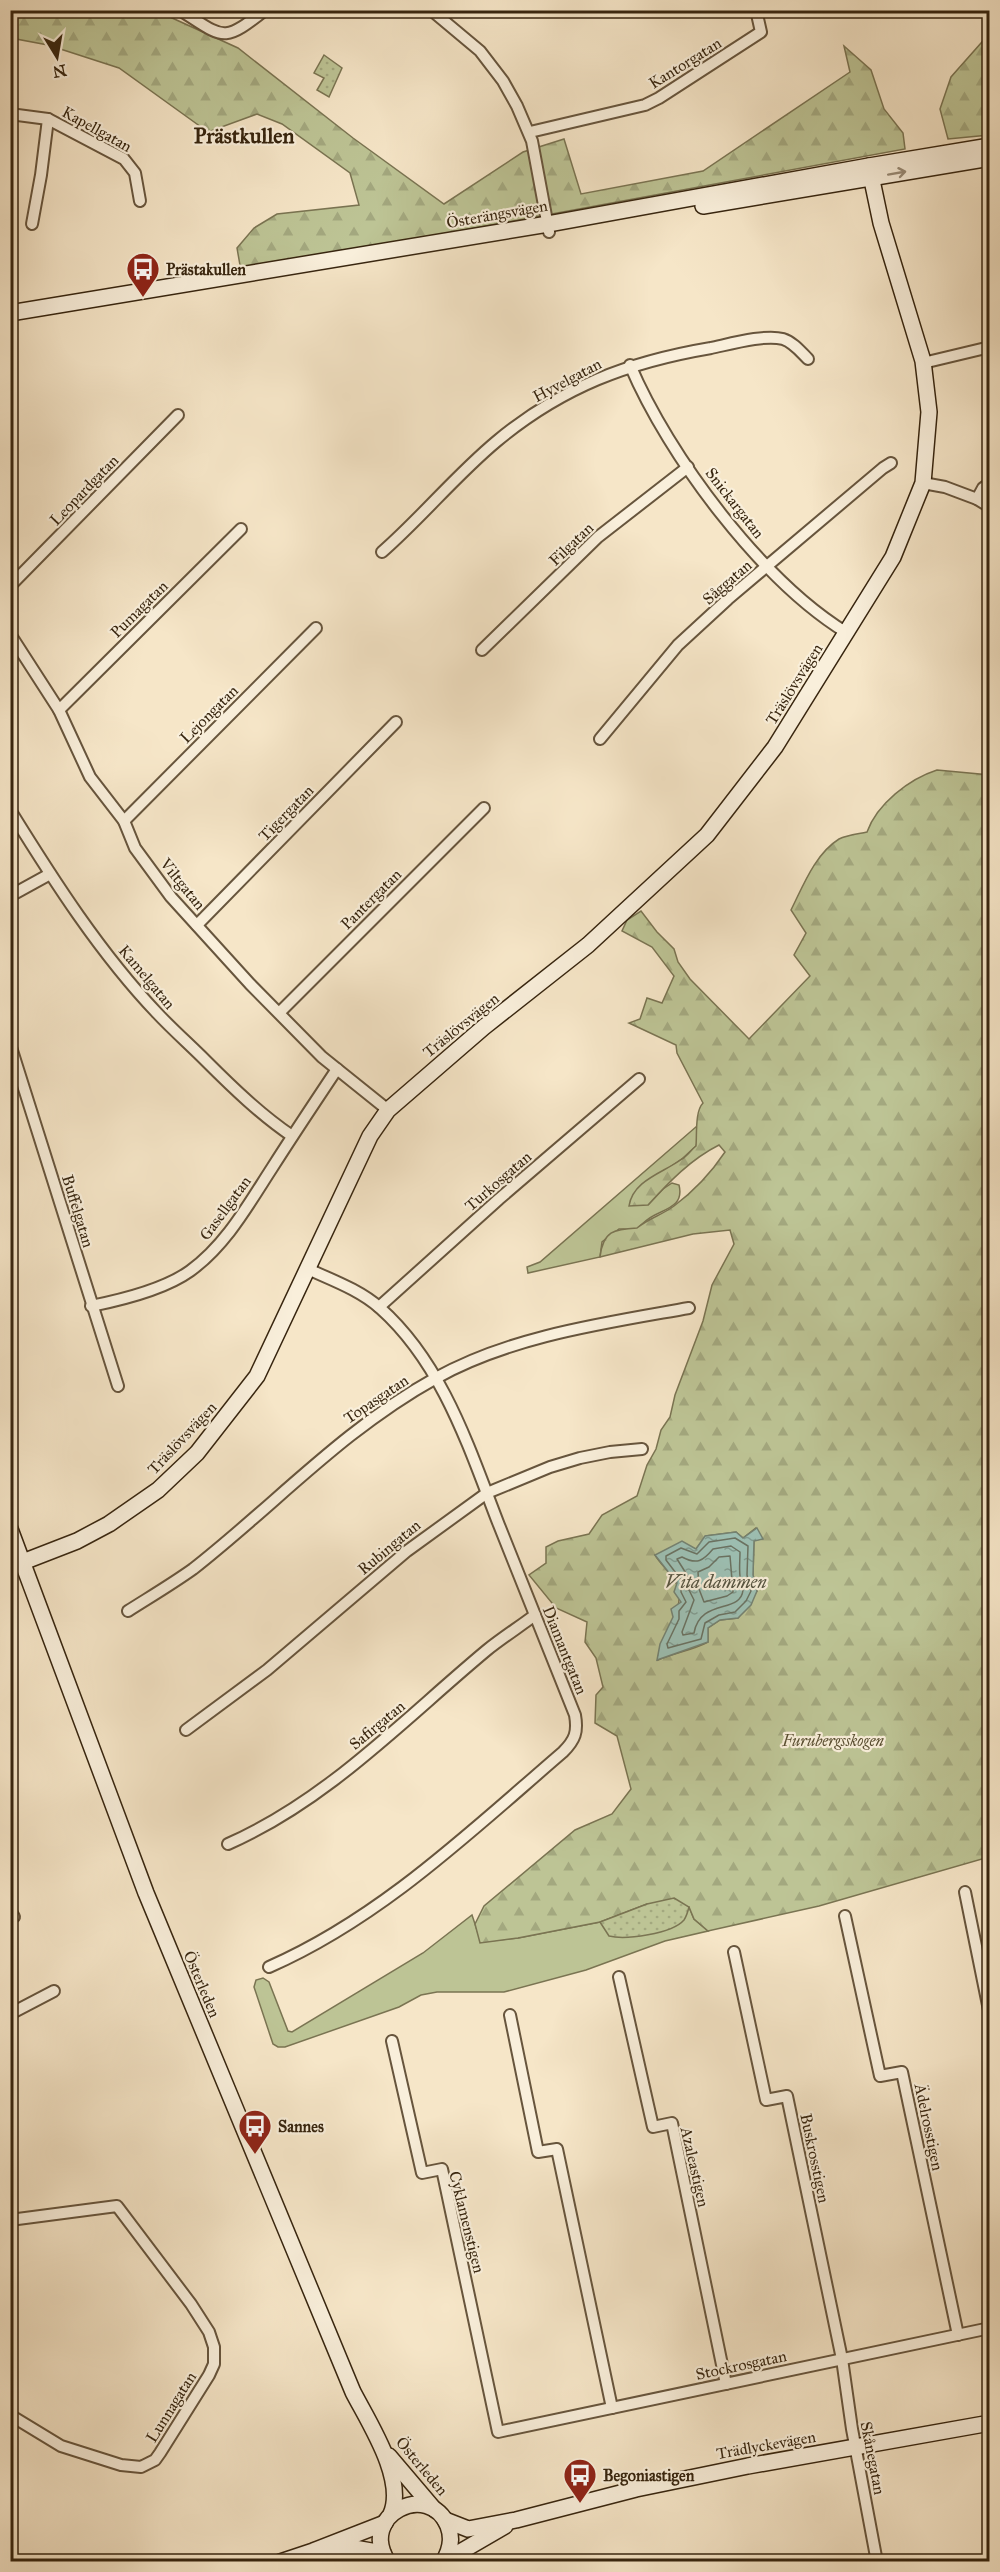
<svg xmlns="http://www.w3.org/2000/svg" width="1000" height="2572" font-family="'IM FELL Great Primer',serif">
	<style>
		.grass { fill: #bdc495; stroke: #7a7452; stroke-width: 1.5 }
		.forest { fill: url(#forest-firs); stroke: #7a7452; stroke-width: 1.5; fill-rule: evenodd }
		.park { fill: url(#park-dots); stroke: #7a7452; stroke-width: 1.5 }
		.water { fill: url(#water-ripples); stroke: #748272; stroke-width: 1.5 }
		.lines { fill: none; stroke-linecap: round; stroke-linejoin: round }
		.shore { stroke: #6a7262; stroke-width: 1.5 }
		.street-casing { stroke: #67553d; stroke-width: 14 }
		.secondary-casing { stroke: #37250f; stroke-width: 18 }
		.street { stroke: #f9efdb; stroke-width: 10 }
		.secondary { stroke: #f9efdb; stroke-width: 15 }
		.oneway { stroke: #988a75 }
		.labels { text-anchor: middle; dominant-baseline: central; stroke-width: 4.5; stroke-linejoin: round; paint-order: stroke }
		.street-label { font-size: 16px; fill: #37250f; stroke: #f9efdb }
		.poi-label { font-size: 16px; font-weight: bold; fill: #37250f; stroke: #f9efdb; text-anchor: start }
		.park-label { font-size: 16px; font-style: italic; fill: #584d30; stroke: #f9efdb }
		.water-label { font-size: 18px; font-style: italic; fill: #565441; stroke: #f9efdb }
		.district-label { font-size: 22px; font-weight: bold; fill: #37250f; stroke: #f9efdb }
	</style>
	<defs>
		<pattern id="forest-firs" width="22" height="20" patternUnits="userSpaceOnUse" patternTransform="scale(1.5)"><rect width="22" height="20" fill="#bdc495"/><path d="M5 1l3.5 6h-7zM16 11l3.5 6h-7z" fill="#a3a87f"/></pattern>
		<pattern id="park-dots" width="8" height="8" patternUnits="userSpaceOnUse" patternTransform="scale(1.5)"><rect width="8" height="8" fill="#bdc495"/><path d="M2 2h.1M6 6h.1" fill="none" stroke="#a3a87f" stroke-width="1.8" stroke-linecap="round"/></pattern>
		<pattern id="water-ripples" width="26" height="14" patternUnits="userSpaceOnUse" patternTransform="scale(1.5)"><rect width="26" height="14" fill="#9dc0b4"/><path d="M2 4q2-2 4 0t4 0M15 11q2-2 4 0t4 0" fill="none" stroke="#819c91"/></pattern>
	</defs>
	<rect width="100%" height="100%" fill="#f6e6c8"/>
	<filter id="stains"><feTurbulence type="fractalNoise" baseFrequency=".00333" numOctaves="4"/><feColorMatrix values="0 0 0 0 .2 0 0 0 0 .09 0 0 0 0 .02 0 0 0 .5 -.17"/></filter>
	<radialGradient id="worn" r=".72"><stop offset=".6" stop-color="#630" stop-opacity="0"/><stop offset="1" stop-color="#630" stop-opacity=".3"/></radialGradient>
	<g class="grass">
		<path d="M697,1126L701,1132L696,1146L683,1158L670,1167L648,1205L663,1189L672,1183L679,1185C684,1205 668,1208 653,1216C647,1219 642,1224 637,1229H619L602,1242L600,1257L528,1273L527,1267L540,1262Z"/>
		<polygon points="647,1904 689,1907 694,1919 708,1931 665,1941 586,1970 504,1992 437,1992 421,1995 399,2007 285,2047 278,2047 273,2044 254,1987 256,1980 263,1978 269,1982 288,2031 292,2032 423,1953 472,1915 481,1942 518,1938 600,1922"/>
	</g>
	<g class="forest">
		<polygon points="10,11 163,11 170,17 238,48 353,138 444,204 523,152 564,139 581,194 703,171 850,72 844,46 871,70 884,109 903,133 905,149 241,271 237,248 254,228 277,214 359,205 350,173 282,124 257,114 208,132 119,68 48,45 11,38"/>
		<polygon points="989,34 989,135 948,139 940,109 951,77"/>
		<path d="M937,770L990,775L989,1857L819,1906L708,1931L694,1919L689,1907L647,1904L600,1922L518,1938L480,1943L475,1924L484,1906L575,1830L612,1814L631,1789L617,1736L595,1723L596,1695L603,1687L596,1658L585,1642L587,1622L556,1608L529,1575L546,1563V1547L558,1541L589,1534L602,1515L637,1496L647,1465L656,1449L661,1430L670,1417L675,1395L703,1321L712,1285L734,1244L730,1230L693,1234L600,1257C603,1231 614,1229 637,1228C649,1218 662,1215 674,1206C694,1191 711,1173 725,1152L719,1145C691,1159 669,1182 648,1205L629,1206C633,1180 663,1173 682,1159C687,1156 691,1150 696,1146C697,1133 695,1111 703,1103L677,1053L676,1045L629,1023L640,1019L647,998L662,1003L674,976L652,947L622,931L627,920L641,911L657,932L674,949L678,962L690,979L749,1039L810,976L794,955L806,933L791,910C803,886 815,854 839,839C847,835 858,834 867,832C877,804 909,779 937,770ZM756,1528L762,1539L754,1540L753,1575L757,1591L738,1618L720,1620L708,1628V1642C693,1650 674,1653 658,1660C660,1634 687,1611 677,1585C673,1575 661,1565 655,1555L696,1549L706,1536L736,1532L743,1538Z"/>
	</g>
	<g class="park">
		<polygon points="324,55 342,68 329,97 317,90 324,78 314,73"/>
		<path d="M674,1898L689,1907C688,1911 686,1917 684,1920C672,1934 625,1940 609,1936L600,1922L647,1904Z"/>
	</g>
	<polygon class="water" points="757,1528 763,1539 754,1541 753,1575 757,1591 751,1605 738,1618 720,1620 708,1628 708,1642 657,1660 660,1644 673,1617 671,1609 681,1602 674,1592 677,1583 655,1555 682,1541 696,1549 705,1536 736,1532 743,1538"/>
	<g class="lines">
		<g class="shore">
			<polygon points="735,1538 748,1546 747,1575 751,1591 746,1601 735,1612 719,1615 705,1623 701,1639 668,1648 667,1644 679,1619 679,1611 686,1602 681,1592 682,1581 666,1560 666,1556 681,1548 697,1554 709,1542"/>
			<path d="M731,1546L740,1552C740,1560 739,1568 740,1576C740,1581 743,1586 743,1590C741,1614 700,1598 694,1633L683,1635L682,1632L694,1600L689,1590V1578L677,1559L682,1557C697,1565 703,1561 713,1549Z"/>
			<polygon points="730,1556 733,1592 727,1596 704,1602 699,1589 698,1572 709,1567 719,1557"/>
		</g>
		<defs>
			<g id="street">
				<path d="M180,10C224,38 222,44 265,10"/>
				<polyline points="431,10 480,51 503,81 517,106 532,141 549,232"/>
				<polyline points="10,114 48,119 124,159 135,173 140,201"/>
				<polyline points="530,132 645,105 659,98 761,32 756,10"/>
				<polyline points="32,224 41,175 48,119"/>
				<polyline points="923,363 990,347"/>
				<path d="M630,365C669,457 762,581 847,633"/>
				<polyline points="923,483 945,487 977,499 983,488 990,483"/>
				<polyline points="977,499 990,507"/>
				<path d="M382,552C422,517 456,475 497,441C562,387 628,362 711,348C730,344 765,334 783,339C793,342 801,352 808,359"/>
				<polyline points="10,586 178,415"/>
				<polyline points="10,634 59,710 90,777 124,821 135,848 171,897 250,984 322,1057 388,1110"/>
				<polyline points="482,650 598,537 688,467"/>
				<polyline points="59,710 241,529"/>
				<polyline points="600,739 678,645 728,599 883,468 891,463"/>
				<path d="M10,810C54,881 100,953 157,1013C173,1030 190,1045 206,1061C233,1088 261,1115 292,1136"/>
				<polyline points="124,821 316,628"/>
				<polyline points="10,896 50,874"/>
				<polyline points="197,925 396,722"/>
				<polyline points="280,1012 484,808"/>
				<polyline points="10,1044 118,1386"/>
				<path d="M91,1306C121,1300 165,1289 190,1271C226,1245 248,1205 272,1168C293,1135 315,1102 337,1069"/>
				<polyline points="379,1307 499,1199 639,1079"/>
				<path d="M128,1611C150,1597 172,1584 193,1569C276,1504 342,1430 436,1378C511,1336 605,1323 689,1308"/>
				<polyline points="186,1730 267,1670 407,1551 487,1493 550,1467 580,1458 610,1452 642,1449"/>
				<path d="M228,1844C328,1800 404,1719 487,1650C502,1638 519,1627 535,1615"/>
				<polyline points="965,1892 990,2015"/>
				<polyline points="10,1910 14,1917"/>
				<polyline points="845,1916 880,2076 902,2072 958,2335"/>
				<polyline points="734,1952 766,2100 787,2096 842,2359 852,2429 877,2562"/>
				<path d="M269,1967C381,1918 471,1831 563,1752C575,1740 578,1732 575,1715C550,1651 524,1588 499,1525C469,1448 443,1364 380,1308C360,1290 332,1280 308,1269"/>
				<polyline points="619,1977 653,2127 672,2123 726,2384"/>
				<polyline points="10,2014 54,1991"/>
				<polyline points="510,2015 538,2152 557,2149 612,2408"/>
				<polyline points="392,2041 422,2173 442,2169 498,2432 990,2328"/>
				<polyline points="10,2220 117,2206 191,2304 209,2332 214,2347 214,2364 209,2375 160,2453 155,2460 141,2467 121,2465 61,2446 10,2415"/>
			</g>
			<g id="secondary">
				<polyline points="703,206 990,158"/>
				<polyline points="10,313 548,224 869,166 990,146"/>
				<path d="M10,1529L146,1893L353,2392C369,2423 406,2479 391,2514"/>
				<polyline points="10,1567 77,1541 109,1524 158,1490 197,1453 257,1376 370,1136 388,1110 484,1027 588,945 707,835 775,747 893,557 923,483 929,412 923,361 881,223 869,166"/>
				<polyline points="389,2456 434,2509"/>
				<polyline points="445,2520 468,2529 516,2520 636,2489 748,2466 990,2423"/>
				<polyline points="329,2554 354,2548 383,2553"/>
				<polyline points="280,2562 313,2551 385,2523"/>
				<path d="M388,2562C357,2515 429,2480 448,2526C453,2539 450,2551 443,2562"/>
				<polyline points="443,2562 505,2526"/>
			</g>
		</defs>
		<use href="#street" class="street-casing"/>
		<use href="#secondary" class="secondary-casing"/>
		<use href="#street" class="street"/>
		<use href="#secondary" class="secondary"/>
	</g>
	<defs><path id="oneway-shaft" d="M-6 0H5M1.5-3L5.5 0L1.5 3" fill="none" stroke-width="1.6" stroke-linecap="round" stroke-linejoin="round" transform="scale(1.5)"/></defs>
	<use class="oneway" href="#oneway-shaft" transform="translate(897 173) rotate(-10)"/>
	<defs>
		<symbol id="bus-pin" viewBox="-11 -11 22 30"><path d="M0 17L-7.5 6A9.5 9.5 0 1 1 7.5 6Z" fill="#8f2418" stroke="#f9efdb"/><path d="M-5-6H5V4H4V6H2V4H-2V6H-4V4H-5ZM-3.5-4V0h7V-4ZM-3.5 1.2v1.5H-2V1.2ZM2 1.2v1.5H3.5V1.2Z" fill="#fff"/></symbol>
	</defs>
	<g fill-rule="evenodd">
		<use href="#bus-pin" x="124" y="250" width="38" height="52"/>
		<use href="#bus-pin" x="236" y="2107" width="38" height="52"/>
		<use href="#bus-pin" x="561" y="2456" width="38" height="52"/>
	</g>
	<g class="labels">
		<g class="street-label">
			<text transform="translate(685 63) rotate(-32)">Kantorgatan</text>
			<text transform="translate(97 129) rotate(29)">Kapellgatan</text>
			<text transform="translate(497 214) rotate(-10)">Österängsvägen</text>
			<text transform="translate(567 380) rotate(-28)">Hyvelgatan</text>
			<text transform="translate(84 490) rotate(-46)">Leopardgatan</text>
			<text transform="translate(735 503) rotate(52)">Snickargatan</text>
			<text transform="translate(571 544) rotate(-44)">Filgatan</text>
			<text transform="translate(727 582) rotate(-41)">Såggatan</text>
			<text transform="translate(139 609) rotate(-45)">Pumagatan</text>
			<text transform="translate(794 684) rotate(-58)">Träslövsvägen</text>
			<text transform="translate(209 714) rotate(-45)">Lejongatan</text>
			<text transform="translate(286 813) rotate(-46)">Tigergatan</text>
			<text transform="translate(183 884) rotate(51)">Viltgatan</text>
			<text transform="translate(371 899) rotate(-45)">Pantergatan</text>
			<text transform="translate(147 977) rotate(50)">Kamelgatan</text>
			<text transform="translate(461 1025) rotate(-39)">Träslövsvägen</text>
			<text transform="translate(498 1181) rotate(-41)">Turkosgatan</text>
			<text transform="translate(225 1208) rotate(-54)">Gasellgatan</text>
			<text transform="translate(78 1211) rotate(73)">Buffelgatan</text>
			<text transform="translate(376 1399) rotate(-34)">Topasgatan</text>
			<text transform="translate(182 1438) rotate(-47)">Träslövsvägen</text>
			<text transform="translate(389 1547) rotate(-40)">Rubingatan</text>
			<text transform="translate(565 1650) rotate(68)">Diamantgatan</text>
			<text transform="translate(377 1725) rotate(-40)">Safirgatan</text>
			<text transform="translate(202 1984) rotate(67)">Österleden</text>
			<text transform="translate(929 2127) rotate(78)">Ädelrosstigen</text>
			<text transform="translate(815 2158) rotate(78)">Buskrosstigen</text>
			<text transform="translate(695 2167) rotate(77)">Azaleastigen</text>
			<text transform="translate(467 2222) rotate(76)">Cyklamenstigen</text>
			<text transform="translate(741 2365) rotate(-12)">Stockrosgatan</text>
			<text transform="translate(171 2407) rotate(-58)">Lunnagatan</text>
			<text transform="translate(766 2445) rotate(-10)">Trädlyckevägen</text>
			<text transform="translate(873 2458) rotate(79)">Skånegatan</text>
			<text transform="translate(422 2466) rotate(50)">Österleden</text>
		</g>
		<g class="poi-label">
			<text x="166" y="269">Prästakullen</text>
			<text x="278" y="2126">Sannes</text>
			<text x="603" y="2475">Begoniastigen</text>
		</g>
		<g class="park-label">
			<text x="833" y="1740">Furubergsskogen</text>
		</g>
		<g class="water-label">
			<text x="716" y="1582">Vita dammen</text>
		</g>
		<g class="district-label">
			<text x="244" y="135">Prästkullen</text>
		</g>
	</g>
	<rect width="1000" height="2572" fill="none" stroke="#f6e6c8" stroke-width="36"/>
	<rect x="12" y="12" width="976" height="2548" fill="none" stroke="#37250f" stroke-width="3"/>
	<rect x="18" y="18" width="964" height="2536" fill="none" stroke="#37250f" stroke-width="1.5"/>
	<g transform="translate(57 57) rotate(169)" stroke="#f9efdb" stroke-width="4.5" paint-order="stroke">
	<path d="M0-4.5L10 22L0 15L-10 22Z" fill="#37250f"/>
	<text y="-9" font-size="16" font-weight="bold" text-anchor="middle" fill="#37250f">N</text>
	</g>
	<rect width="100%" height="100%" filter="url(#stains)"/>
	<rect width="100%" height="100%" fill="url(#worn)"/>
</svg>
